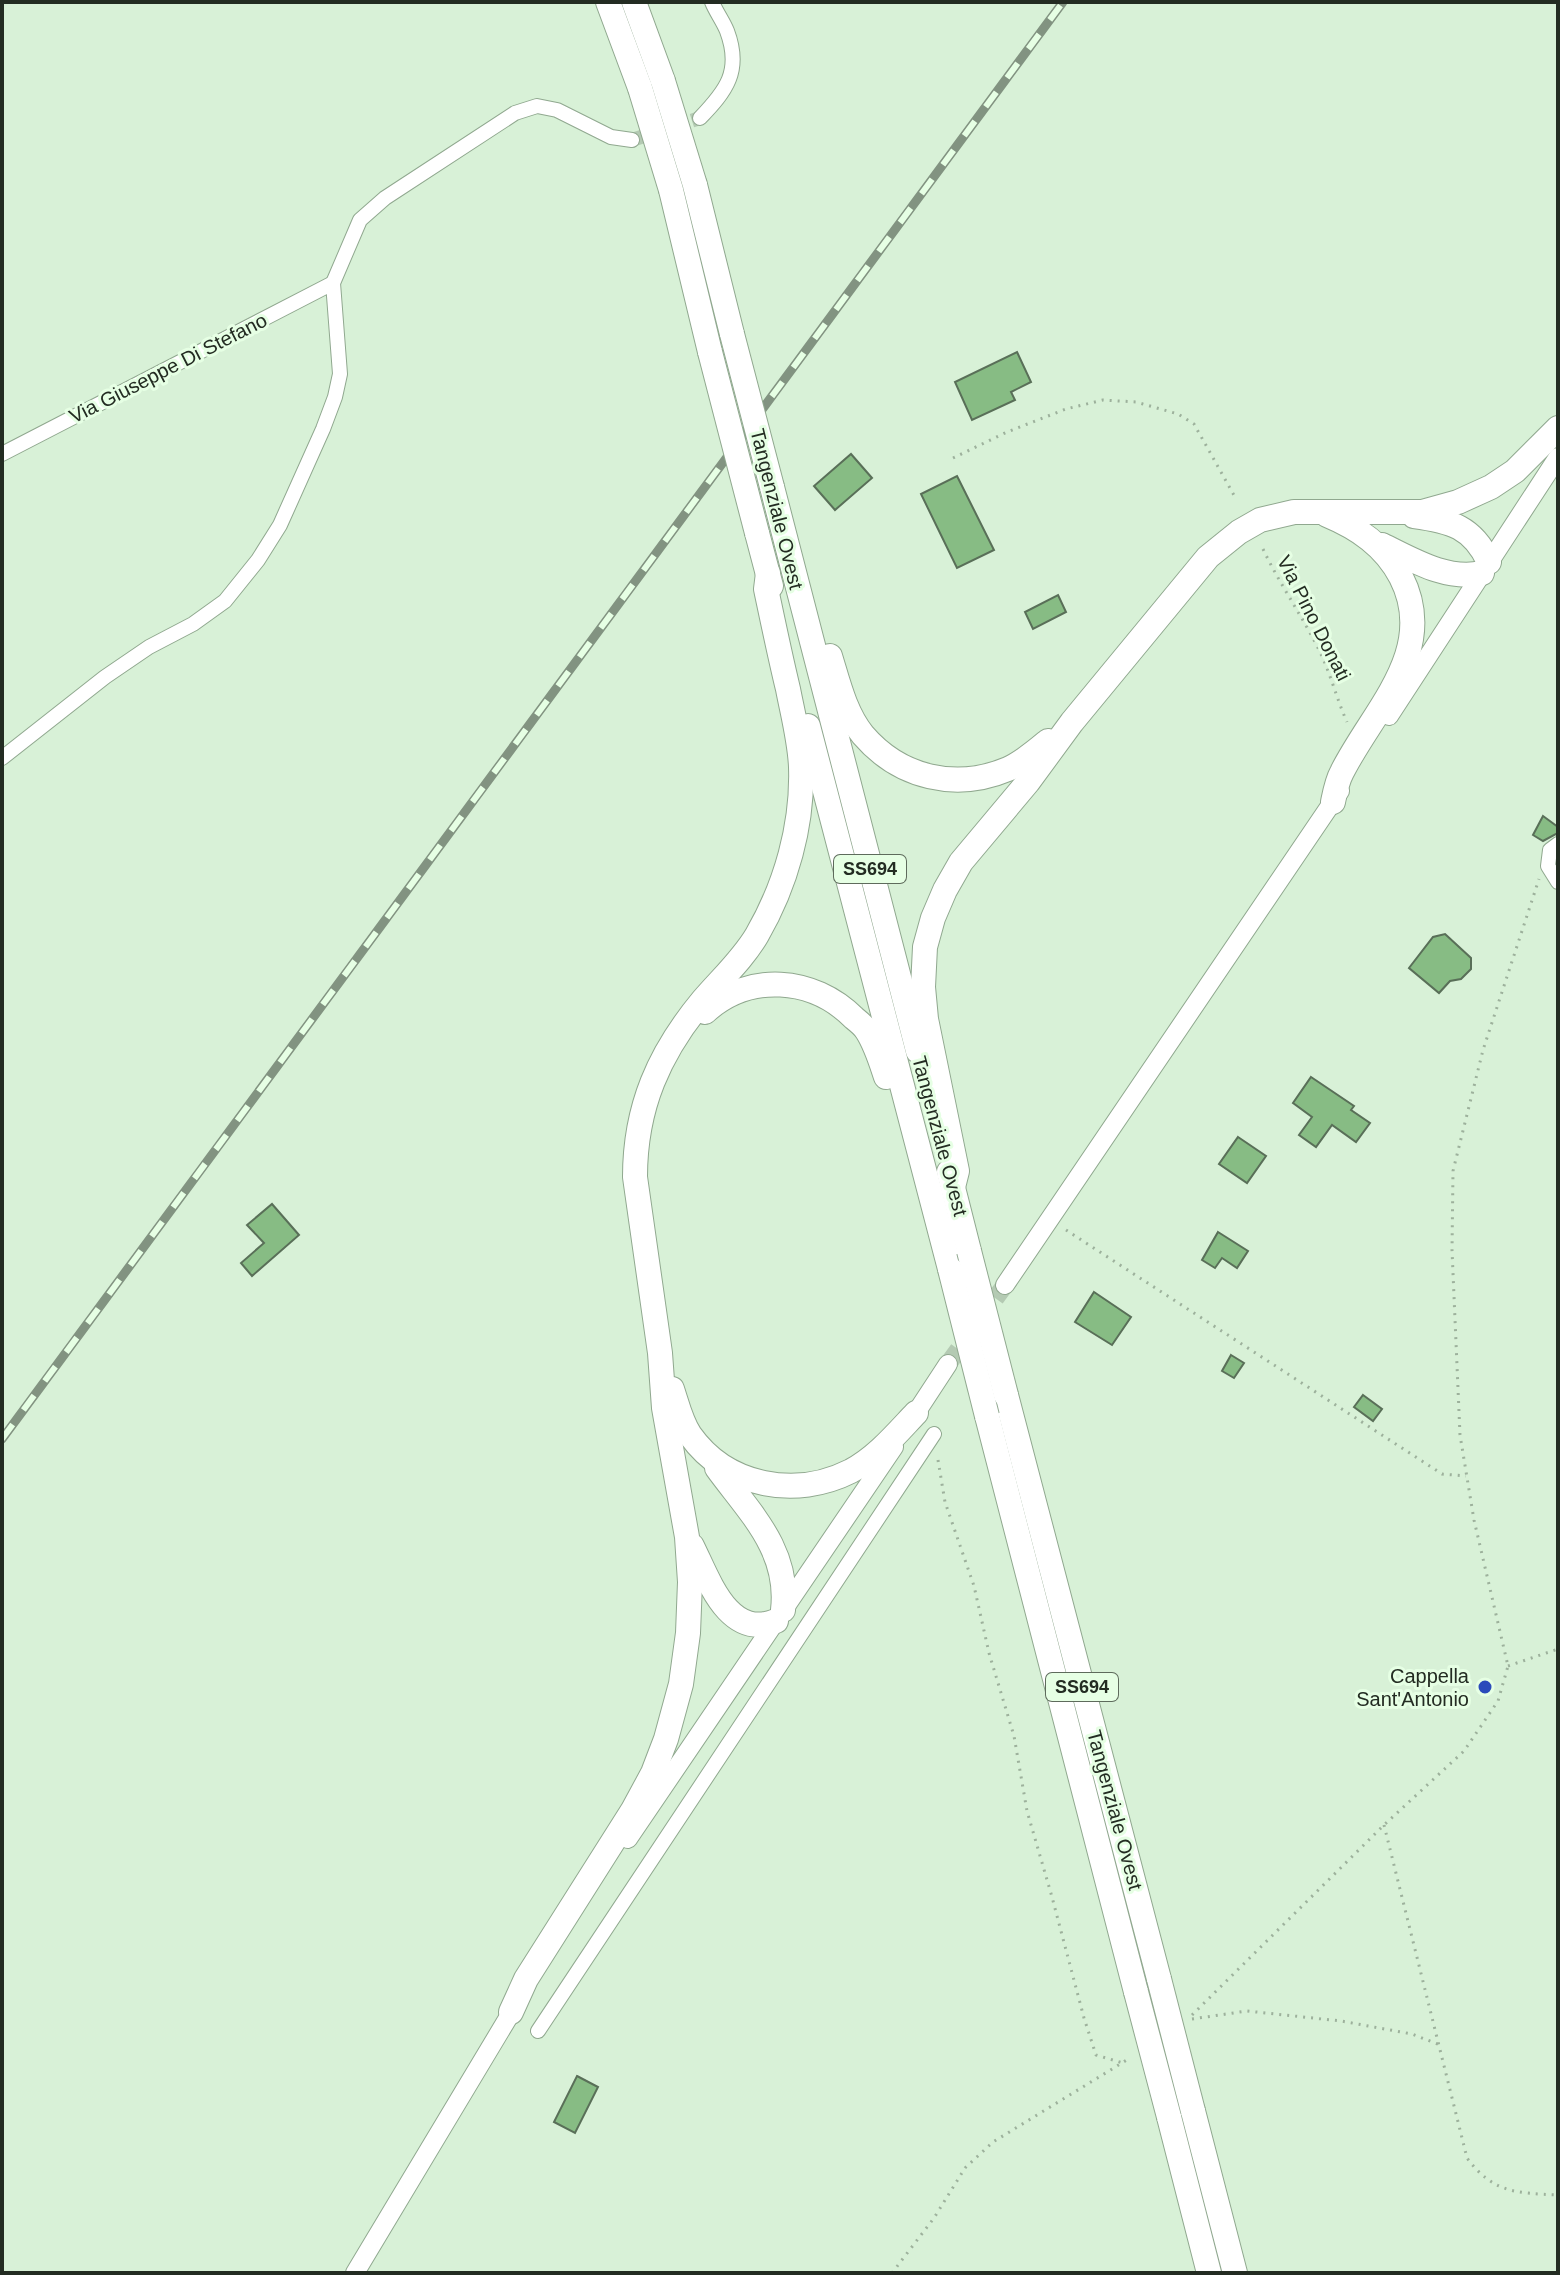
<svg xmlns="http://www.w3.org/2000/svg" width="1560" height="2275" font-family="Arial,sans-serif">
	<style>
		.building { fill: #87bc84; stroke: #596f58; stroke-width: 2 }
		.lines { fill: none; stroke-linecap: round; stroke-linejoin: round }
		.minor-tunnel { stroke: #b4cab3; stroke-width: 14; stroke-dasharray: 14 7; stroke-linecap: butt }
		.tertiary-tunnel { stroke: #b4cab3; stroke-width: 18; stroke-dasharray: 18 9; stroke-linecap: butt }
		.minor-casing { stroke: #90a88f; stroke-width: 16 }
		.tertiary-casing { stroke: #90a88f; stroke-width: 20 }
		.trunk-casing { stroke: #90a88f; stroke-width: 26 }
		.path { stroke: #9db19c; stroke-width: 3; stroke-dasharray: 2 6; stroke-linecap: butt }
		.minor { stroke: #fff; stroke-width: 14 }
		.tertiary { stroke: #fff; stroke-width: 18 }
		.trunk { stroke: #fff; stroke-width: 24 }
		.rail-casing { stroke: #829381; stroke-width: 9 }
		.rail { stroke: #e6ffe4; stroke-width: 6; stroke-dasharray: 18; stroke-linecap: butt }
		.trunk-bridge-casing { stroke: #90a88f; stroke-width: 26; stroke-linecap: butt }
		.trunk-bridge { stroke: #fff; stroke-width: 24 }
		.poi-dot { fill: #2b4bbb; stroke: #e6ffe4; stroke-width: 3 }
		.labels { text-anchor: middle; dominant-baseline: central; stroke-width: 6; stroke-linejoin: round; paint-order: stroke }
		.shield { fill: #e6ffe4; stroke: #5e6b5c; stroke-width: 2 }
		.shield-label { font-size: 18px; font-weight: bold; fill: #232c22 }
		.street-label { font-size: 20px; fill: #232c22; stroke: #e6ffe4 }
		.poi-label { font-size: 20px; fill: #232c22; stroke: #e6ffe4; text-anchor: end }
	</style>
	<rect width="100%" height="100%" fill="#d8f1d7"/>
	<g class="building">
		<polygon points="1017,352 1031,382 1011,392 1015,400 972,420 955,382"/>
		<polygon points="851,454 872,478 835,510 814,486"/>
		<polygon points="957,476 994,550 957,568 921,494"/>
		<polygon points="1058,595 1066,612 1033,629 1025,612"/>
		<polygon points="1543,816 1558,827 1558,833 1543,841 1533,835"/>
		<polygon points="1445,934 1471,958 1471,969 1461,979 1450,981 1439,993 1409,968 1433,937"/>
		<polygon points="1311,1077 1354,1106 1351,1110 1370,1123 1356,1142 1332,1125 1316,1147 1299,1135 1312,1117 1293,1103"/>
		<polygon points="1238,1137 1266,1156 1247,1183 1219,1164"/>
		<polygon points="272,1204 299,1235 252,1276 241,1263 264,1243 247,1225"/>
		<polygon points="1218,1232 1248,1251 1237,1268 1222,1258 1215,1268 1202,1260"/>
		<polygon points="1094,1292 1131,1317 1112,1345 1075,1322"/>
		<polygon points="1231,1355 1244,1363 1234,1378 1222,1371"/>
		<polygon points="1363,1395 1382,1409 1373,1421 1354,1407"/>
		<polygon points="577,2076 598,2087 575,2133 554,2122"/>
	</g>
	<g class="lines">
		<polyline class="minor-tunnel" points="632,140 700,118"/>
		<polyline class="tertiary-tunnel" points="948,1364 1005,1285"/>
		<defs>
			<g id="minor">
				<path d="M700,118C726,91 742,71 727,31C723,21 716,12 712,2"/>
				<polyline points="2,454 333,283"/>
				<polyline points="2,758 105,677 149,647 193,624 225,601 258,560 280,525 323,429 335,397 340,374 333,283 360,220 385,198 515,113 537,106 557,110 611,137 632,140"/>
				<polyline points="1558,844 1550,850 1548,866 1558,882"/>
				<polyline points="538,2031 934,1434"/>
			</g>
			<g id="tertiary">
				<polyline points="1389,716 1558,457"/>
				<polyline points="1005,1285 1340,791"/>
				<polyline points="910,1422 948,1364"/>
				<polyline points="628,1839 894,1447"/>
				<polyline points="355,2273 517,2003"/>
			</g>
			<g id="trunk">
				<polyline points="608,2 640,88"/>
				<polyline points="634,2 663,81"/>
				<polyline points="695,185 732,334"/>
				<polyline points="671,190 710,352"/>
				<polyline points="772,487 918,1051"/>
				<path d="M1327,515C1358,528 1385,546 1401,577C1439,651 1373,710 1342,772C1337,781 1335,792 1333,802"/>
				<path d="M1414,516C1451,521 1473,527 1489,562"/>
				<polyline points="757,533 771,586"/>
				<path d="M1382,545C1413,560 1447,581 1482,573"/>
				<path d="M830,656C838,682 845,713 863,735C900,778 956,791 1008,769C1022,763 1036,751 1048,741"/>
				<polyline points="808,726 950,1269"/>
				<path d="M705,1012C749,972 813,977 854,1018C859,1022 864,1026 867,1031C876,1045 881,1062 886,1077"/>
				<polyline points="949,1172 969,1251"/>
				<polyline points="953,1187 957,1171 926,1019 923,987 925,947 933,918 945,890 961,862 1028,782 1072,722 1208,557 1239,532 1260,520 1294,512 1422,512 1458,502 1491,487 1515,471 1558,428"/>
				<path d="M672,1389C677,1404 681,1422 690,1435C727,1487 796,1499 851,1471C877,1457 896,1434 916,1413"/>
				<polyline points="1006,1395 1159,1979"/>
				<polyline points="987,1416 1136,1992"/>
				<path d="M717,1468C749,1512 790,1550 783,1610"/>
				<path d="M692,1546C709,1580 728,1640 776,1621"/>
				<path d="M511,2012L526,1979L633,1810L653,1773L666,1739L681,1684L688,1633L690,1582L687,1537L664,1408L660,1353L635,1177C635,1107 659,1053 703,1000C721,979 743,959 757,935C786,885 803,825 801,767C800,741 793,715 788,689C780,656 773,622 766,589L768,573"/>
				<polyline points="1193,2111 1235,2273"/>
				<polyline points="1169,2117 1209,2273"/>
			</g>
		</defs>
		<use href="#minor" class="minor-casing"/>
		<use href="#tertiary" class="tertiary-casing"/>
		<use href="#trunk" class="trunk-casing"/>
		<g class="path">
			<polyline points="953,458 1007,432 1066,409 1103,400 1136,402 1178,414 1194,424 1235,497"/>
			<path d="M1263,549C1280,585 1303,617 1320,652C1331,675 1337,700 1347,722"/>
			<polyline points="1066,1230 1442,1474 1466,1476"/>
			<polyline points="938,1460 945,1502 974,1586 989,1653 1014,1736 1027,1811 1052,1897 1084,2018 1096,2055 1123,2063"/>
			<polyline points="1508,1666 1558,1649"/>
			<path d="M1384,1825L1467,2158C1493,2193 1516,2193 1558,2195"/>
			<polyline points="1192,2015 1384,1825 1464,1751 1498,1701 1508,1666 1474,1520 1460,1435 1452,1250 1453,1171 1483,1050 1539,879"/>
			<polyline points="1192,2019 1247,2011 1341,2021 1412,2034 1440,2045"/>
			<polyline points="892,2273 934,2218 965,2168 993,2142 1130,2058"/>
		</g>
		<use href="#minor" class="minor"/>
		<use href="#tertiary" class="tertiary"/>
		<use href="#trunk" class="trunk"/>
		<defs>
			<polyline id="rail" points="2,1439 1063,2"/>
		</defs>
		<use href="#rail" class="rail-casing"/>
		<use href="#rail" class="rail"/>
		<defs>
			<g id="trunk-bridge">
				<polyline points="663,81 695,185"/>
				<polyline points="640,88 671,190"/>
				<polyline points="732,334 772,487"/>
				<polyline points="710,352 757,533"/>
				<polyline points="969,1251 1006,1395"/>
				<polyline points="950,1269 987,1416"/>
				<polyline points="1159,1979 1193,2111"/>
				<polyline points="1136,1992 1169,2117"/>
			</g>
		</defs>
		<use href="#trunk-bridge" class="trunk-bridge-casing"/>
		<use href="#trunk-bridge" class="trunk-bridge"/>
	</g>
	<circle class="poi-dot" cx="1485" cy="1687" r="8"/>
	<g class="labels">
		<g class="shield">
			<rect x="834" y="855" width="72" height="28" rx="6"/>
			<rect x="1046" y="1673" width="72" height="28" rx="6"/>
		</g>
		<g class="shield-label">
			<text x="870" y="869">SS694</text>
			<text x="1082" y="1687">SS694</text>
		</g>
		<g class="street-label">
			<text transform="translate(168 368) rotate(-27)">Via Giuseppe Di Stefano</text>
			<text transform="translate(777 509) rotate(76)">Tangenziale Ovest</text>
			<text transform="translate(1314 618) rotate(63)">Via Pino Donati</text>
			<text transform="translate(940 1136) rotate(75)">Tangenziale Ovest</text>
			<text transform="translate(1115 1810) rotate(75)">Tangenziale Ovest</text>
		</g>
		<g class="poi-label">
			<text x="1469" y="1676">Cappella<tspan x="1469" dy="23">Sant'Antonio</tspan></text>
		</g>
	</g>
	<rect width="1560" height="2275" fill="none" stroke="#232c22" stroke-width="8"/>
</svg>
